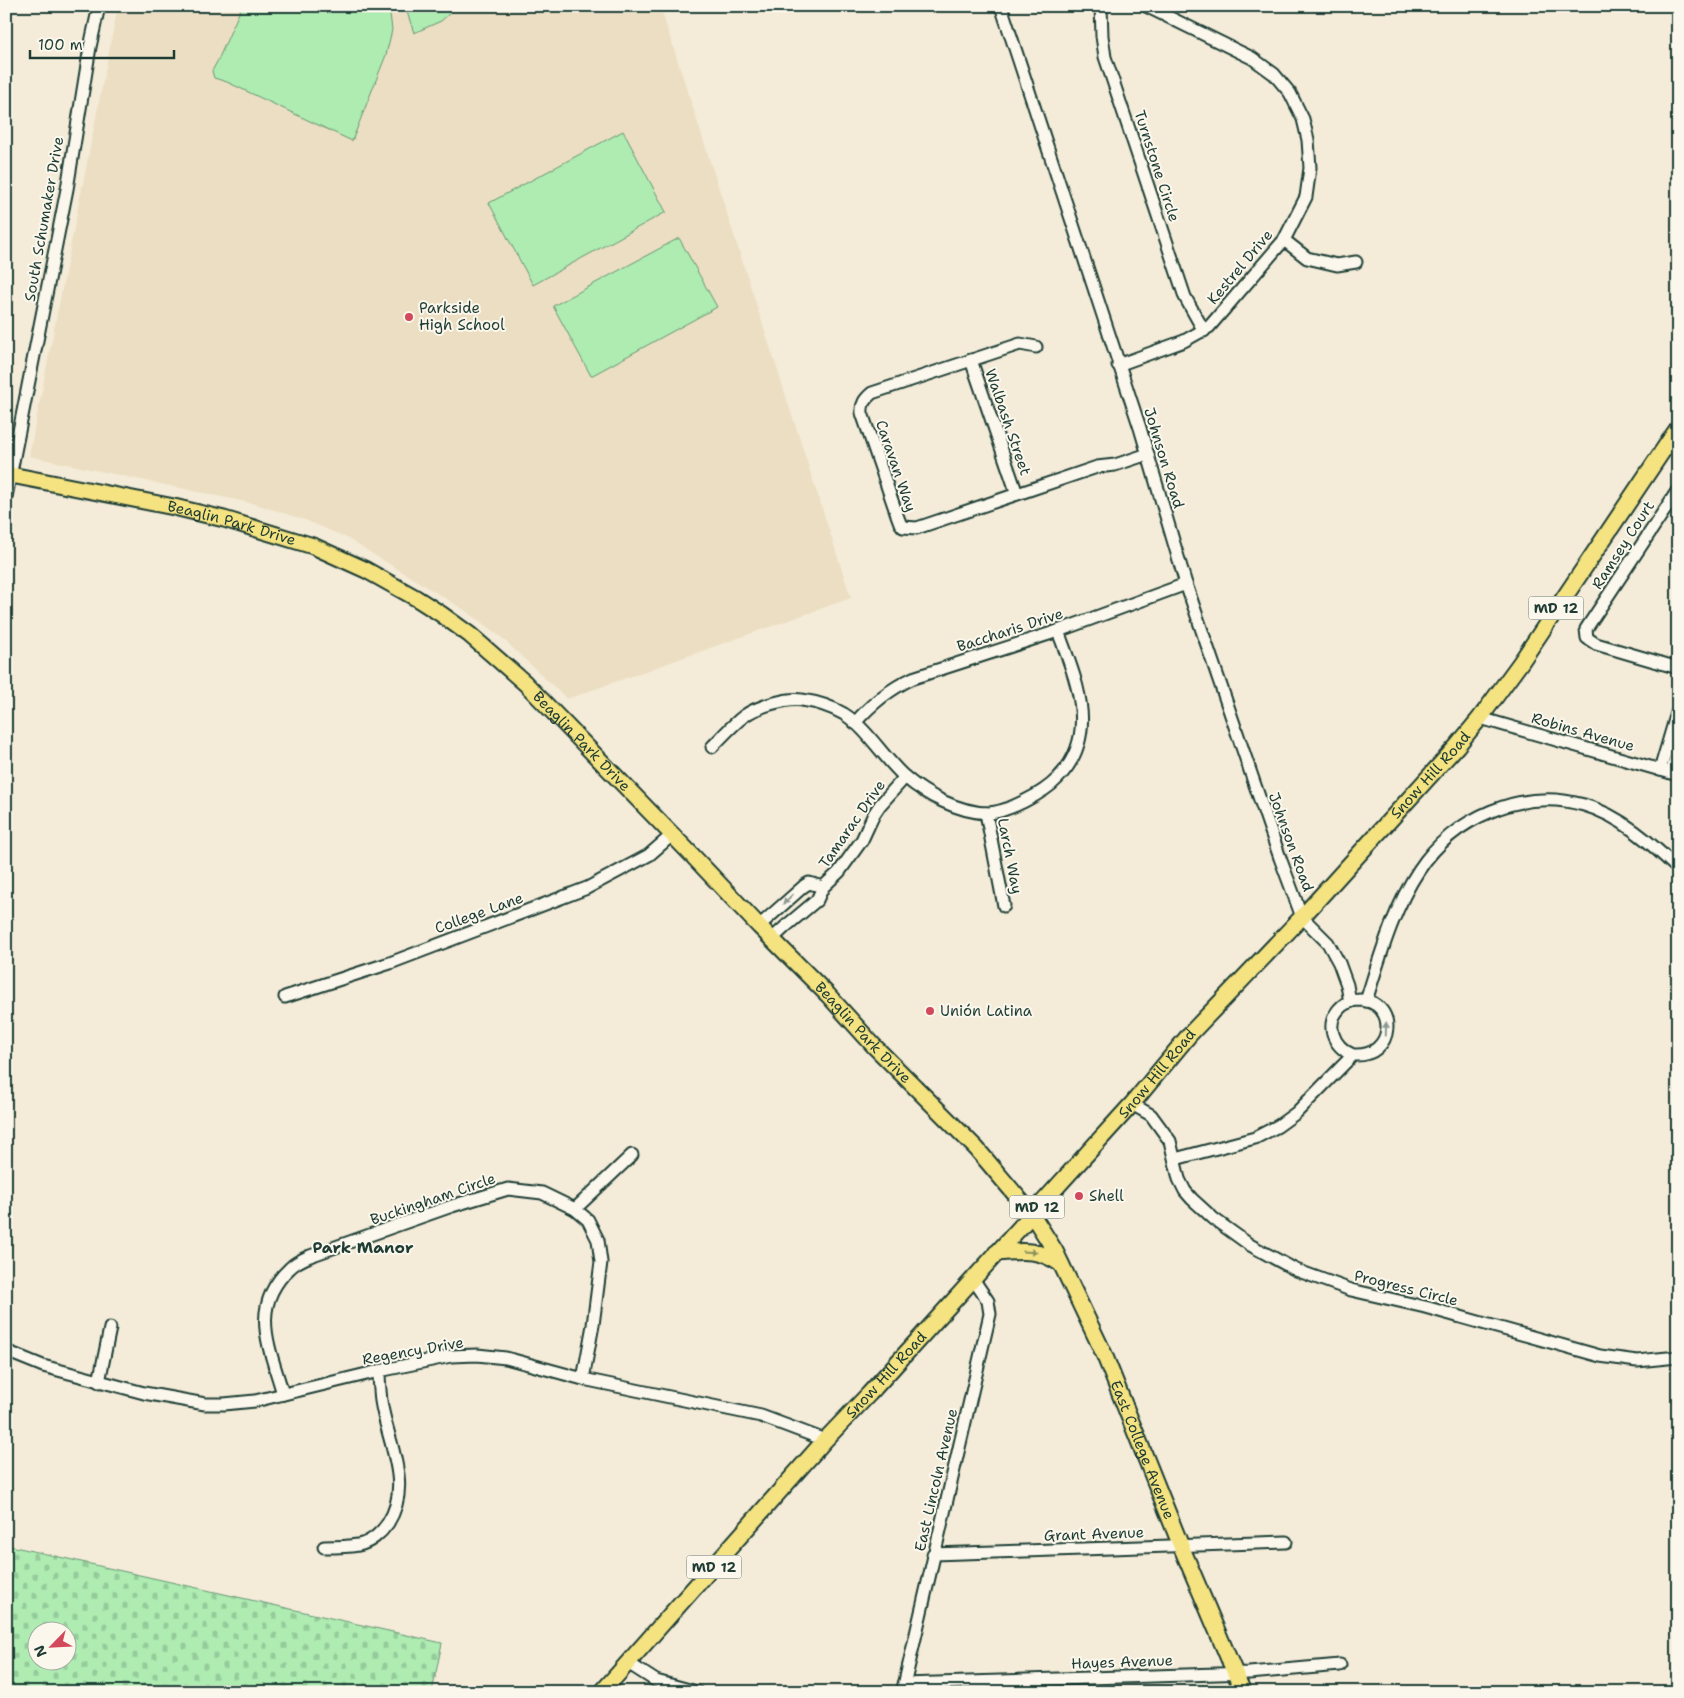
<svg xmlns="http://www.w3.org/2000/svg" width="1684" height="1698" font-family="'Shantell Sans',sans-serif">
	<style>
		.built { fill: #ecdec2 }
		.cemetery { fill: url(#cemetery-stones); stroke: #669473; fill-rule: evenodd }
		.pitch { fill: #aeecb2; stroke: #669473 }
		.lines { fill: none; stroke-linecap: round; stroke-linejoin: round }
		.minor-casing { stroke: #1f3d34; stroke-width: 15 }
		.major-casing { stroke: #1f3d34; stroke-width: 19 }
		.minor { stroke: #fbf7ec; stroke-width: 11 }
		.major { stroke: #f5e382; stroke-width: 15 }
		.oneway { fill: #8d9a90 }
		.oneway2 { fill: #8a905b }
		.poi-dot { fill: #d1495b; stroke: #fbf7ec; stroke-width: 2 }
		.labels { text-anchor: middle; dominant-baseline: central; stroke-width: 4; stroke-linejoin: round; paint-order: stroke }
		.shield { fill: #fbf7ec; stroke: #61756b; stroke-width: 1 }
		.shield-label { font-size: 14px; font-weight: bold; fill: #1f3d34 }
		.street-label { font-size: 15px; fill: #1f3d34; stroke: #fbf7ec }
		.poi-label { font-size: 15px; fill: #1f3d34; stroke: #fbf7ec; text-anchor: start }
		.neighbourhood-label { font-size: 16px; font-weight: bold; fill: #1f3d34; stroke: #fbf7ec }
	</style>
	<defs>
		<pattern id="cemetery-stones" width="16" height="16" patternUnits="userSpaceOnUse" patternTransform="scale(1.25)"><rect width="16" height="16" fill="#aeecb2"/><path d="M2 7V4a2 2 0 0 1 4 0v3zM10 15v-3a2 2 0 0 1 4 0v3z" fill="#95cb9a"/></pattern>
	</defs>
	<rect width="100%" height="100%" fill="#f4ecd9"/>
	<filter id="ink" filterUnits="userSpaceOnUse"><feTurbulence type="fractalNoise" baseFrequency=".02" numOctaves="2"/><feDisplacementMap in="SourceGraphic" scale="10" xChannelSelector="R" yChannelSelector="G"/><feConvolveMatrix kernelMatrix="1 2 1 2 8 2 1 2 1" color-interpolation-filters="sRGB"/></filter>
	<g filter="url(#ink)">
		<polygon class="built" points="118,6 660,6 851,598 567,699 502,638 466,611 345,537 305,520 255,504 29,456"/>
		<path class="cemetery" d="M6,1545L442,1643L432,1692H6ZM38,1630H68V1660H38Z"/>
		<g class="pitch">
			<polygon points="242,6 389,6 392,30 386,55 352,141 227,82 214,78 212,71 218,60"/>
			<polygon points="405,6 458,6 441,21 414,33"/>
			<polygon points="623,131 666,212 533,285 489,203"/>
			<polygon points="679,238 717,307 591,376 553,306"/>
		</g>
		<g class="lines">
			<defs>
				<g id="minor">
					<polyline points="1001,6 1140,428 1186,584 1280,858 1302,917 1328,943 1339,963 1347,985 1350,1002"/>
					<polyline points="1101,6 1102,36 1105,57 1185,297 1204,331"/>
					<polyline points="1284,240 1307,258 1337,265 1356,262"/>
					<path d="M1036,347L1020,344L872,393C865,399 861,404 862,413L897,515L900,523L903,527L917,528L1097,467L1115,465L1148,454"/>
					<polyline points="971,360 1017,494"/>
					<polyline points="1118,365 1184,341 1209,327 1284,240 1306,197 1310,168 1308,140 1303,119 1290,93 1274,74 1252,58 1146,6"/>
					<polyline points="1678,490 1586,629 1587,638 1596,644 1678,668"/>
					<polyline points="6,497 67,189 90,47 99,6"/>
					<polyline points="1480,718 1678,775"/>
					<path d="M855,723C871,704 890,689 913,678L1058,631L1186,584"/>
					<path d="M712,747C722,737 732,725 744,716C756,707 788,697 802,700C816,702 832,707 844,714C868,729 884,759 905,777C926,795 958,812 987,813C1006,813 1044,793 1057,779C1101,735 1076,680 1058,631"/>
					<polyline points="1660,770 1678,709"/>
					<polyline points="1671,773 1678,749"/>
					<polyline points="986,813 1004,906"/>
					<polyline points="759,926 804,886 809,883 823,887"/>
					<polyline points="772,939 786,926 817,900 823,887 839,872 862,840 874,814 880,805 905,777"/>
					<polyline points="285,997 390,963 587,888 649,855 672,835"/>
					<path d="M1366,1001C1380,957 1393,909 1419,870C1453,818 1522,787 1584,805C1620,815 1652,844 1678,869"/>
					<polyline points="1132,1104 1151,1115 1170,1141 1179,1179 1185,1191 1192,1199 1214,1219 1250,1245 1296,1270 1351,1290 1425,1307 1600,1356 1637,1361 1678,1357"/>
					<path d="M1175,1159L1255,1138L1278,1126L1296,1113L1353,1055C1396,1058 1398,1001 1360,1000C1353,1000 1347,1002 1342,1006C1323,1023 1333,1047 1353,1055"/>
					<polyline points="575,1209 632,1155"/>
					<polyline points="6,1351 43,1366 144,1393 205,1404 224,1404 255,1401 379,1371 451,1356 477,1355 506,1358 583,1379 761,1416 825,1440"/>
					<polyline points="99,1382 110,1328"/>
					<path d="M283,1394C270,1348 248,1307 290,1268C295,1263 303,1259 310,1256L452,1206L508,1189L542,1193L575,1209L588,1220L598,1240L601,1262L593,1325L583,1379"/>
					<path d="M324,1547C335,1547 347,1547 358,1545C370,1543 381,1533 388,1523C413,1484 387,1442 381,1401C380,1391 379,1381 379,1371"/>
					<polyline points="933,1554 1286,1542"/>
					<polyline points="628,1663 656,1681 697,1692"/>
					<polyline points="904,1684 1249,1673 1340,1665"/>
					<polyline points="903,1690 990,1314 988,1301 973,1279"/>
				</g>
				<g id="major">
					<path id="s1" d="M6,474L174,507L224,519L313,546L366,570L416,598L441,614L470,635L525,683L690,853L759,926L828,995L874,1046L976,1148L1031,1213L1055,1251L1104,1354L1181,1546L1243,1692"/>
					<path d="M996,1253C1022,1251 1038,1248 1061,1264"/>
					<path id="s2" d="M602,1692L825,1440L869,1394L1132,1104L1190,1034L1302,917L1457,746L1480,718L1521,662L1678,428"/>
				</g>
			</defs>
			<use href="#minor" class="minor-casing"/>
			<use href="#major" class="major-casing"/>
			<use href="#minor" class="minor"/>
			<use href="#major" class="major"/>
		</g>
		<defs><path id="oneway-solid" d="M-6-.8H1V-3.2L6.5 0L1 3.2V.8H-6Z" transform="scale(1.25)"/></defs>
		<g class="oneway">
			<use href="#oneway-solid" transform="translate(788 899) rotate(136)"/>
			<use href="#oneway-solid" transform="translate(1386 1029) rotate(-88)"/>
		</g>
		<use class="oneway2" href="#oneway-solid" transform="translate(1030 1252) rotate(3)"/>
	</g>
	<g class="poi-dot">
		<circle cx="409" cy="317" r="5"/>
		<circle cx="930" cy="1011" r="5"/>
		<circle cx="1079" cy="1196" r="5"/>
	</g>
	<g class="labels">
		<g class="shield">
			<rect x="1528.5" y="596.5" width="55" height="23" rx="4"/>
			<rect x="1009.5" y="1195.5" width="55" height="23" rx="4"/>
			<rect x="686.5" y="1555.5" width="55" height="23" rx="4"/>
		</g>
		<g class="shield-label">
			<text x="1556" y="608">MD 12</text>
			<text x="1037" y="1207">MD 12</text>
			<text x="714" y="1567">MD 12</text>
		</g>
		<g class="street-label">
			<text transform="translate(1157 166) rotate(72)">Turnstone Circle</text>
			<text transform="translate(44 219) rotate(-80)">South Schumaker Drive</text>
			<text transform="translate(1240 267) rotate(-50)">Kestrel Drive</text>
			<text transform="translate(1008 422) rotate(71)">Walbash Street</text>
			<text transform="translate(1164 458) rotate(73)">Johnson Road</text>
			<text transform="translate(896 466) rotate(71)">Caravan Way</text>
			<text stroke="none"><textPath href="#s1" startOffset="231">Beaglin Park Drive</textPath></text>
			<text transform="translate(1623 545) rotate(-57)">Ramsey Court</text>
			<text transform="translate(1010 630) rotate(-18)">Baccharis Drive</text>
			<text transform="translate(1583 732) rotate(16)">Robins Avenue</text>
			<text stroke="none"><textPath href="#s1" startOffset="651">Beaglin Park Drive</textPath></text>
			<text stroke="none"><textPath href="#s2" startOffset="1236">Snow Hill Road</textPath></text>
			<text transform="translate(852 824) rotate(-55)">Tamarac Drive</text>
			<text transform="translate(1291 842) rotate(70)">Johnson Road</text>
			<text transform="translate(1010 856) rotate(79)">Larch Way</text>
			<text transform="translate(479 913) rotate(-20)">College Lane</text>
			<text stroke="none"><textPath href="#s1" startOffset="1056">Beaglin Park Drive</textPath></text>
			<text stroke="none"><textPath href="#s2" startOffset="831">Snow Hill Road</textPath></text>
			<text transform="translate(433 1199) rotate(-19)">Buckingham Circle</text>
			<text transform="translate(1406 1288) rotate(14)">Progress Circle</text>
			<text transform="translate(413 1351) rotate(-10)">Regency Drive</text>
			<text stroke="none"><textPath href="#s2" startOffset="426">Snow Hill Road</textPath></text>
			<text stroke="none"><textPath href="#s1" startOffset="1565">East College Avenue</textPath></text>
			<text transform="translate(936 1480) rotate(-77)">East Lincoln Avenue</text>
			<text transform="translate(1094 1534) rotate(-2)">Grant Avenue</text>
			<text transform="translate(1122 1662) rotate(-2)">Hayes Avenue</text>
		</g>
		<g class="poi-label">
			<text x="419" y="308">Parkside<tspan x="419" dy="17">High School</tspan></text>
			<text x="940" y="1011">Unión Latina</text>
			<text x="1089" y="1196">Shell</text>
		</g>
		<g class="neighbourhood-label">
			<text x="363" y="1247">Park Manor</text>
		</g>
	</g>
	<rect width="1684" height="1698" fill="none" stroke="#fbf7ec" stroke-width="25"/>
	<rect x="12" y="12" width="1659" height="1673" fill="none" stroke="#1f3d34" stroke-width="2" filter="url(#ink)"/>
	<g transform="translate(52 1646) rotate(246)"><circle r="24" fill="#fbf7ec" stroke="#a3ada2"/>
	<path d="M0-4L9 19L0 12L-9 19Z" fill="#d1495b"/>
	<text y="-8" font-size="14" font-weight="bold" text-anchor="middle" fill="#1f3d34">N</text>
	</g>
	<path d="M30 50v8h144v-8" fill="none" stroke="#1f3d34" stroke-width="2.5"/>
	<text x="38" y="50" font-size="15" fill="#1f3d34" stroke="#fbf7ec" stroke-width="4" paint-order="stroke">100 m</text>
</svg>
